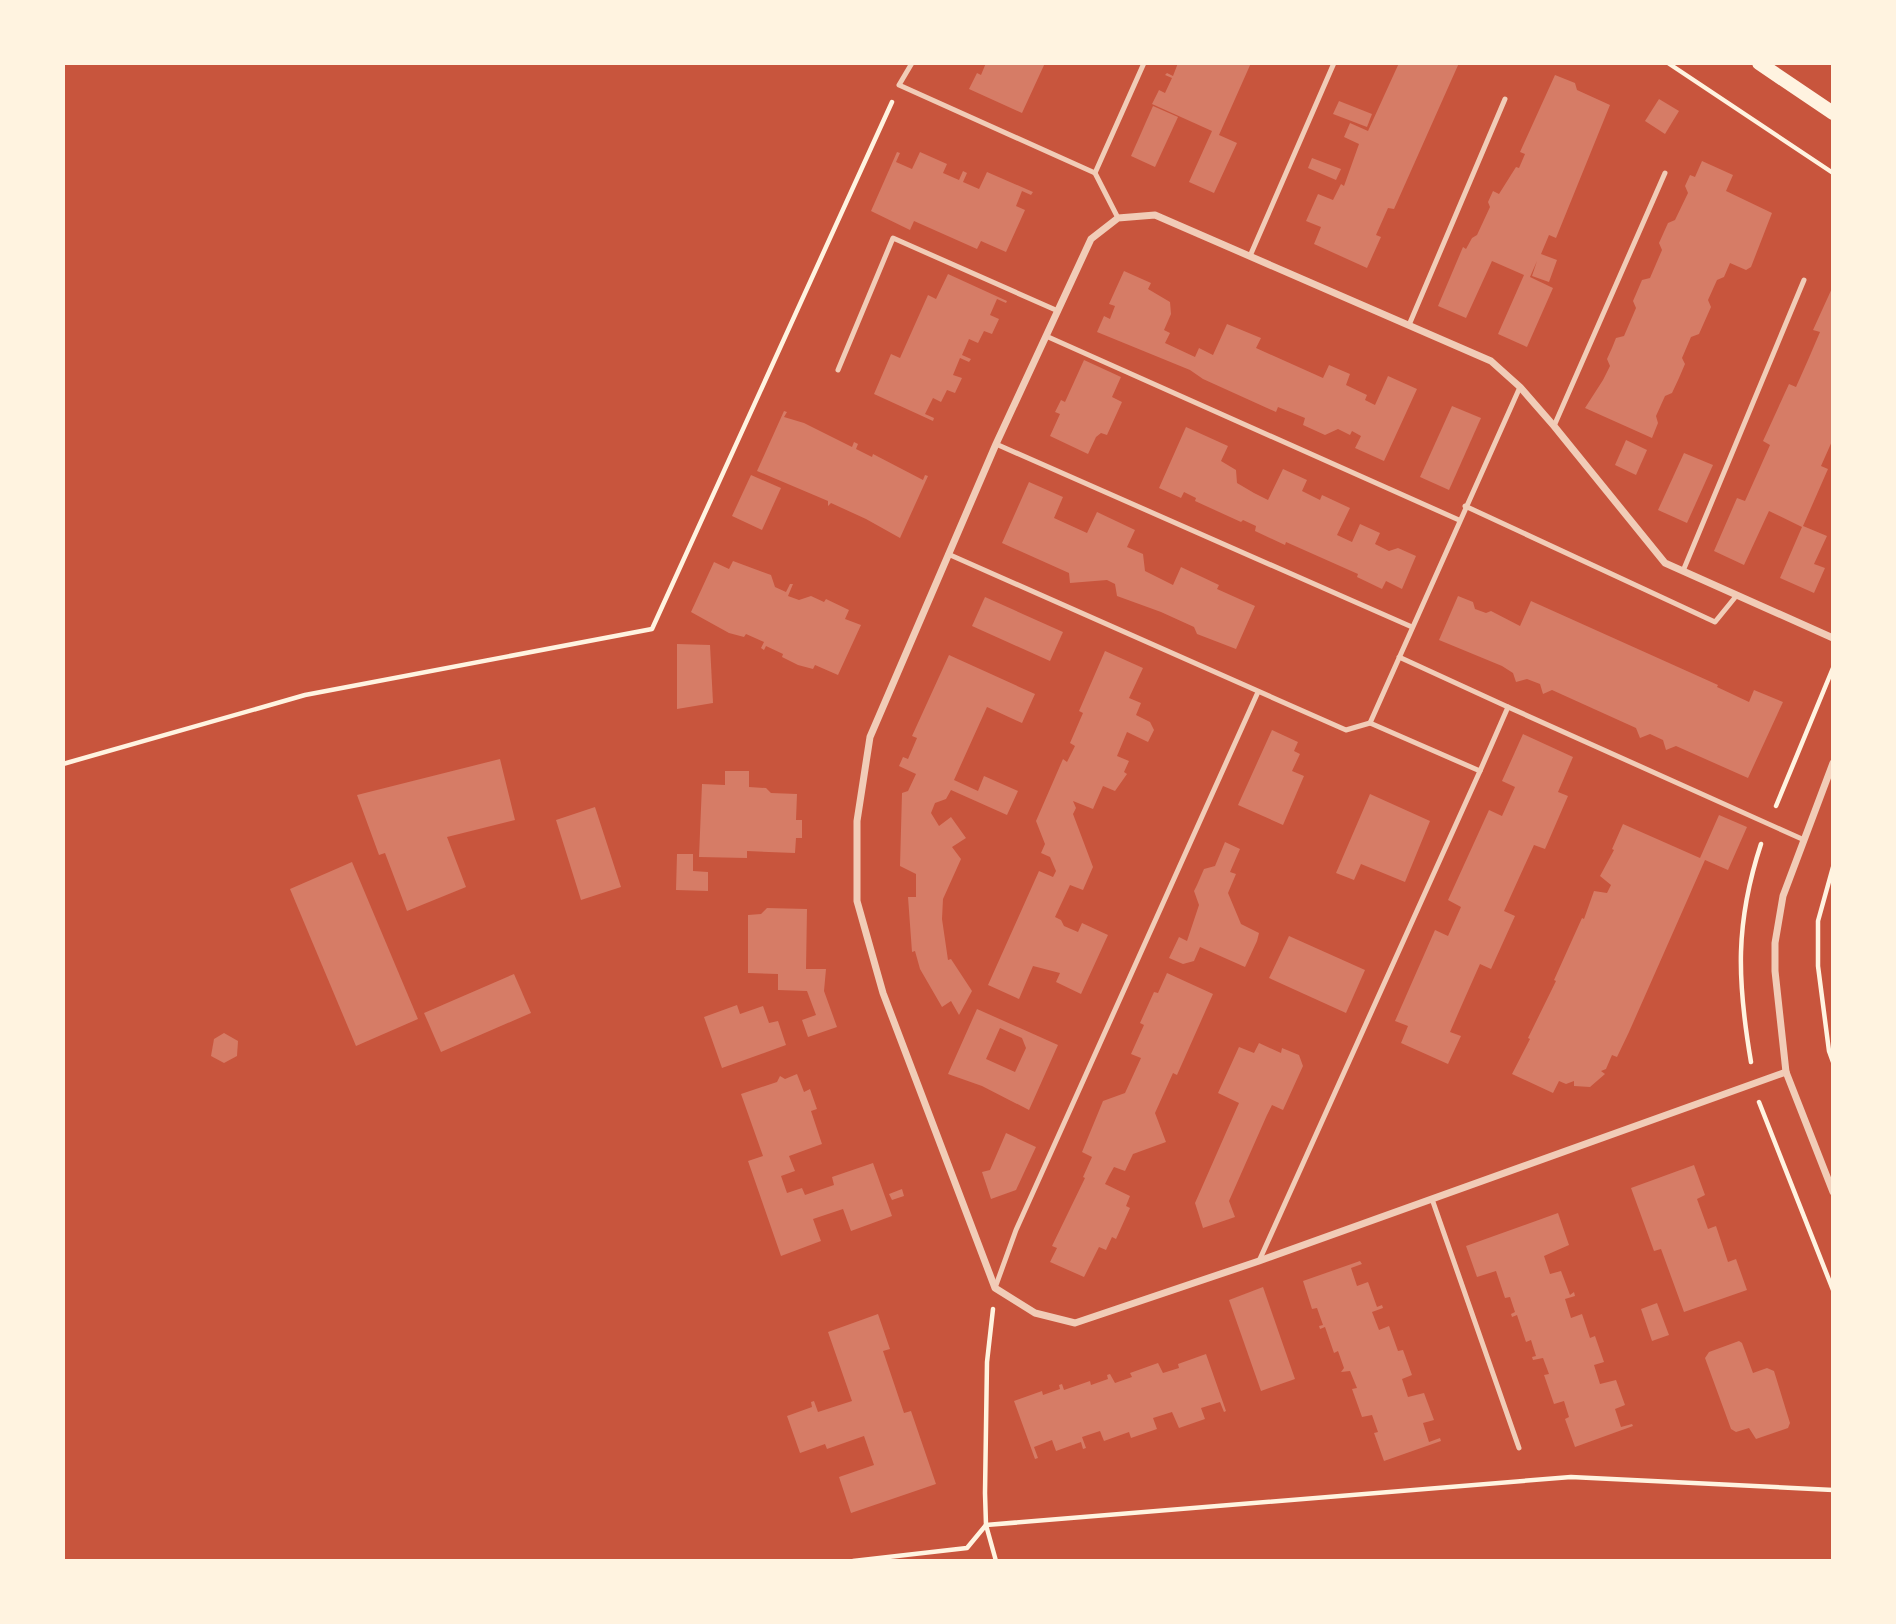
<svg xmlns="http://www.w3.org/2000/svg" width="1896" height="1624" font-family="Barlow,sans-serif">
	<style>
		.building { fill: #d67c66; fill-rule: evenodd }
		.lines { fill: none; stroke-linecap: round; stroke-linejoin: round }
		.path { stroke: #fff3e0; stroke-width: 4.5 }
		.service { stroke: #f1ccb7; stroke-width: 5 }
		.minor { stroke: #f1ccb7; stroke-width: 7 }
		.secondary { stroke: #fff3e0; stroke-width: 14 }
	</style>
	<rect width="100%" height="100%" fill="#c8553d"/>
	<g class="building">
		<polygon points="986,63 1045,63 1022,113 969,89 977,73 981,75"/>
		<polygon points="1178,63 1251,63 1219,135 1237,143 1214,193 1189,182 1212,131 1152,104 1159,90 1165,93 1172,78 1165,75 1167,73 1173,76"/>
		<polygon points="1399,63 1459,63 1394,209 1388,208 1376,235 1381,237 1367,268 1314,244 1321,227 1306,221 1318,194 1333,200 1341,184 1344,186 1359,144 1344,137 1350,123 1368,131"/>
		<polygon points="1555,75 1575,83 1577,90 1610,105 1556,238 1549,235 1541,254 1557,260 1549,282 1532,276 1537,261 1530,277 1553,288 1527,347 1498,334 1524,275 1492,261 1466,318 1438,306 1463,247 1466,249 1472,238 1477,235 1490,207 1488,202 1493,191 1499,194 1516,167 1519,168 1525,154 1520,152"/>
		<polygon points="1659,99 1679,111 1665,134 1645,121"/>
		<polygon points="1339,101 1372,114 1367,127 1333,114"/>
		<polygon points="1153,106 1178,117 1155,167 1131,156"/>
		<polygon points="897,152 900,153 896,162 912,169 920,152 947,164 943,173 959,180 963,171 967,173 963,182 979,189 987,172 1033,192 1031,195 1022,191 1016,206 1025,210 1006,252 981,241 977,249 914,221 910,230 871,211"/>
		<polygon points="1312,158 1341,169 1336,180 1308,168"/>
		<polygon points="1702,161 1733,175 1726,191 1772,213 1751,267 1746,270 1730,263 1724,277 1717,280 1708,300 1711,307 1699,334 1691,337 1682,358 1685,364 1679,378 1672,393 1665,396 1656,416 1658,423 1652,438 1585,408 1603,380 1610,366 1607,359 1612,348 1616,338 1624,336 1636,308 1633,301 1642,280 1650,278 1662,250 1659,243 1668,223 1675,220 1688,193 1685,186 1690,175 1695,177"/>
		<polygon points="1124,271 1151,283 1148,289 1170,302 1171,314 1164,330 1170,333 1165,343 1195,357 1199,348 1213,355 1227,324 1261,338 1256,348 1323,378 1329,365 1350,374 1346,385 1367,395 1365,400 1375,405 1388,376 1417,389 1384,461 1355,448 1361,436 1352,431 1350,435 1338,429 1325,435 1303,425 1305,418 1278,407 1276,412 1203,379 1190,370 1097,332 1104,316 1110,319 1115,306 1109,304"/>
		<polygon points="948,274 1007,301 1006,303 997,299 990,315 999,319 992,334 984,331 978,343 969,339 962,355 971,359 969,362 960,358 953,375 962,378 955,393 947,390 941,402 933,398 925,414 934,418 933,421 874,394 891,354 900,358 928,295 936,299"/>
		<polygon points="1833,286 1833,439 1821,466 1828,469 1803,526 1827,536 1814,564 1825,568 1814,593 1780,578 1802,527 1769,511 1744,565 1714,551 1737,498 1745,501 1758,472 1770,445 1763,441 1789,384 1796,387 1808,360 1820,332 1813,330"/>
		<polygon points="1084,360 1121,377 1112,397 1122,402 1107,435 1101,433 1096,437 1088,454 1050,436 1060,414 1055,412 1061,400 1065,402"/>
		<polygon points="1452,406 1481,418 1449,490 1420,477"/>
		<polygon points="784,411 787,412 784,417 804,423 852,447 854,442 858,444 856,449 872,457 873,454 923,480 925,475 928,476 900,538 866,519 831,503 828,506 828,501 757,471"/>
		<polygon points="1186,427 1228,446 1221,461 1236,470 1237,483 1254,493 1268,500 1283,469 1307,480 1302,491 1320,500 1322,495 1350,508 1337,535 1352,542 1360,524 1380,533 1375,544 1389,551 1398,548 1416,556 1402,589 1386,581 1382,589 1357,577 1358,574 1286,542 1285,545 1255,531 1256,526 1243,520 1241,522 1195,501 1196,498 1184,492 1181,498 1159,488"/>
		<polygon points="1626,440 1647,450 1636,475 1615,465"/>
		<polygon points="1684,453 1713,465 1687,523 1658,510"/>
		<polygon points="751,475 781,488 762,530 732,516"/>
		<polygon points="1029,482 1063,497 1054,518 1087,533 1097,512 1135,530 1127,547 1143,554 1145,571 1173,585 1181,567 1219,585 1217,589 1255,606 1236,649 1197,634 1194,627 1161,612 1117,596 1115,584 1107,580 1070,583 1069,573 1002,543"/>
		<polygon points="733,561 771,575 775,587 786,592 790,584 793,584 788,596 799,600 811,596 824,602 826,599 849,610 845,619 861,625 838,675 815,665 813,669 798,665 782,657 783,654 766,646 764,650 761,648 764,642 746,634 744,637 729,633 691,612 714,562 729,569"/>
		<polygon points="1458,596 1473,602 1475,609 1486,613 1491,611 1520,626 1531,601 1718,685 1717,687 1749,702 1754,690 1783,702 1748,778 1676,746 1666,750 1663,740 1650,734 1640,738 1636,728 1552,690 1543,694 1540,684 1527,679 1516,682 1513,673 1502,666 1439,640"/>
		<polygon points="985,597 1063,632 1050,661 972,626"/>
		<polygon points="677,644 710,645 713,703 677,709"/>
		<polygon points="1105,651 1143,668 1129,698 1141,703 1136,715 1150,722 1154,730 1148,742 1127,732 1117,756 1129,761 1124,772 1127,774 1115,791 1103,786 1093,809 1073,801 1076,808 1073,814 1093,867 1083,890 1070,885 1055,917 1061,920 1064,926 1078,932 1082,923 1108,935 1081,994 1056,982 1060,973 1033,966 1019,999 988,985 1039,871 1053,877 1056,871 1050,857 1041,853 1045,844 1036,821 1063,759 1067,762 1075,746 1070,743 1083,713 1079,711"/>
		<polygon points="949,655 1035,694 1022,723 987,707 954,780 978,791 984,776 1018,791 1007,815 951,790 946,799 935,803 931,813 939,826 951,817 966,838 952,847 961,859 943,899 942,919 948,960 951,959 972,991 959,1015 951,1001 942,1007 920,969 915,951 912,952 908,897 916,897 916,874 900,866 902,793 908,791 916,774 899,766 903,757 908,759 917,738 912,736"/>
		<polygon points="1272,730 1298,742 1294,751 1300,754 1292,771 1304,776 1283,825 1238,805"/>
		<polygon points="1523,734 1573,757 1558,792 1568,796 1545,849 1534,845 1504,911 1515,916 1491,969 1480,964 1464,1000 1450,1032 1461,1036 1448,1064 1401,1043 1408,1026 1395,1021 1435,930 1448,936 1461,907 1448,900 1489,810 1502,816 1515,787 1502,781"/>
		<polygon points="500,759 515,820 447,837 466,887 407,911 385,853 379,855 357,795"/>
		<polygon points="725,771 749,771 749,787 766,788 771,793 797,794 796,820 802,820 802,838 796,838 795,853 747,851 747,858 699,857 702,784 725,785"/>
		<polygon points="1370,794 1430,821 1405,882 1361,864 1354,880 1336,873"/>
		<polygon points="595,807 621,887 581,900 556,820"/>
		<polygon points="1719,815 1747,827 1728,870 1705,860 1629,1032 1617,1057 1612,1055 1606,1069 1601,1071 1605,1074 1590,1087 1574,1086 1574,1081 1566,1084 1559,1081 1553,1093 1512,1074 1530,1039 1528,1038 1556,981 1554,980 1582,918 1584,919 1594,891 1607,893 1611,885 1600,876 1614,850 1612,849 1623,824 1700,858"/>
		<polygon points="1225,842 1240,849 1230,872 1236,874 1228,893 1241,924 1259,933 1257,941 1245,967 1200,947 1194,961 1183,964 1169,958 1179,937 1187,941 1199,905 1194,891 1197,885 1204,869 1215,866"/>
		<polygon points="677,854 693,854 693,871 708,872 708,891 676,890"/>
		<polygon points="352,862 418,1019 356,1046 290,889"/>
		<polygon points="767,908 807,909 806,969 826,969 824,991 837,1027 808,1037 802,1020 816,1015 807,991 778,990 778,974 748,973 748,915 761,914"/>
		<polygon points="1289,936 1365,970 1346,1013 1269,978"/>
		<polygon points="1167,973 1213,994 1177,1075 1173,1073 1155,1113 1166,1142 1133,1154 1125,1171 1114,1167 1109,1176 1105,1184 1130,1196 1126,1206 1130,1208 1116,1239 1112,1237 1106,1250 1099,1247 1084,1277 1050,1262 1057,1248 1052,1246 1085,1178 1083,1177 1092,1157 1082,1152 1103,1101 1125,1093 1141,1058 1131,1054 1144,1025 1140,1023 1154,992 1158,993"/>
		<polygon points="514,974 531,1013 441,1052 424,1013"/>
		<polygon points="737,1005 740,1014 763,1006 769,1023 778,1021 786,1045 722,1068 704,1017"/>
		<path d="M977,1009L1058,1045L1029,1110L982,1086L948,1074ZM1000,1028L1022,1038L1026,1048L1015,1072L986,1059Z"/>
		<polygon points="224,1033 238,1041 237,1056 224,1063 211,1056 214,1039"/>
		<polygon points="1259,1043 1281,1053 1282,1048 1299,1055 1303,1066 1283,1110 1272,1105 1267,1115 1229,1201 1235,1217 1203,1228 1195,1203 1239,1103 1218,1093 1239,1047 1254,1053"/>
		<polygon points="797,1074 804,1092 810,1089 817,1109 811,1111 822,1144 789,1156 795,1171 781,1176 787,1193 802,1188 805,1195 834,1185 832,1177 873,1163 892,1216 851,1231 843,1209 813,1219 821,1241 781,1256 748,1161 763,1156 741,1094 777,1082 780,1076 785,1079"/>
		<polygon points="1006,1133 1036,1147 1016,1190 991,1199 982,1172 990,1170"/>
		<polygon points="1694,1165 1705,1195 1697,1199 1708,1229 1716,1226 1728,1262 1736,1259 1747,1290 1684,1312 1661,1249 1654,1251 1631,1188"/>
		<polygon points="902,1189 904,1196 892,1200 889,1194"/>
		<polygon points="1558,1213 1569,1245 1544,1256 1550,1274 1561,1271 1570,1295 1574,1292 1575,1296 1565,1299 1571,1318 1582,1314 1590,1338 1595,1336 1604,1362 1594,1365 1600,1384 1616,1380 1625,1405 1615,1409 1621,1427 1632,1424 1633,1426 1575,1447 1565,1419 1569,1417 1564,1401 1554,1404 1544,1375 1549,1374 1543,1358 1533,1360 1532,1357 1536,1356 1531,1340 1526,1342 1517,1315 1512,1317 1511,1314 1515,1312 1510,1297 1505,1298 1496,1271 1477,1277 1466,1246"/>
		<polygon points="1360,1261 1362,1264 1351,1268 1357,1286 1368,1282 1377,1307 1382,1305 1383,1308 1372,1312 1379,1330 1389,1326 1398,1351 1403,1350 1412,1375 1402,1379 1408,1397 1424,1393 1434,1420 1423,1423 1429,1442 1440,1438 1441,1441 1384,1461 1374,1433 1378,1432 1372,1415 1362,1417 1352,1389 1357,1388 1350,1371 1341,1372 1344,1368 1338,1351 1334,1353 1325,1327 1320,1329 1319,1326 1323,1325 1317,1308 1312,1309 1303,1281"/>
		<polygon points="1263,1287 1295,1379 1261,1391 1229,1300"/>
		<polygon points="1657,1303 1669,1335 1652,1341 1641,1309"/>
		<polygon points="878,1314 890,1349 883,1351 904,1413 911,1411 936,1484 851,1513 839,1477 874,1465 864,1436 827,1449 825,1444 800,1453 787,1416 812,1407 811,1402 814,1401 818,1412 852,1401 828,1332"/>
		<polygon points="1739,1341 1742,1343 1753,1373 1767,1368 1774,1371 1790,1423 1788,1428 1756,1439 1749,1428 1736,1432 1731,1429 1705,1358 1709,1352"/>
		<polygon points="1206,1354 1226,1411 1224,1412 1220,1402 1201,1408 1205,1419 1179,1428 1172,1412 1153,1418 1157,1429 1131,1438 1129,1432 1104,1441 1100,1431 1082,1437 1086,1448 1083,1449 1081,1442 1056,1451 1052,1440 1034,1447 1038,1458 1035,1459 1014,1401 1042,1391 1043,1395 1060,1389 1059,1385 1062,1384 1064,1390 1090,1381 1091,1385 1108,1379 1107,1375 1110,1374 1115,1383 1132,1377 1130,1373 1158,1363 1163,1373 1179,1368 1178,1364"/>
	</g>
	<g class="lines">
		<g class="path">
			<polyline points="1668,63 1833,173"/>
			<polyline points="63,764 305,695 652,629 892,102"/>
			<polyline points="1776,806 1833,668"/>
			<polyline points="1833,867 1818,921 1818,966 1829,1051 1833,1062"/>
			<path d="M1751,1062C1737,980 1735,923 1761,844"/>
			<polyline points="1759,1102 1833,1290"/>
			<polyline points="993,1309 987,1362 985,1493 986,1525 996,1561"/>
			<polyline points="853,1561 967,1548 986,1525 1571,1477 1833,1490"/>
		</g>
		<g class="service">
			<polyline points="912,63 899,85 1095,173 1118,218"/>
			<polyline points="1095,173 1144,63"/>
			<polyline points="1250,256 1334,63"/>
			<polyline points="1409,325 1505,99"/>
			<polyline points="1046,336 1459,520"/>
			<polyline points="838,370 893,238 1058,311"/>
			<polyline points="1554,426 1665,173"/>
			<polyline points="996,444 1412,627"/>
			<polyline points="1465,506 1715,622 1737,595"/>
			<polyline points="948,554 1346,730 1370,723"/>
			<polyline points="1683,571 1804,280"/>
			<polyline points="1399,657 1508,707 1480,771 1370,723 1520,387"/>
			<polyline points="1508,707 1802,839"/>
			<polyline points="1432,1199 1519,1448"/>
			<polyline points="1259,1261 1480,771"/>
			<polyline points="995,1288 1016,1230 1258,692"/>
		</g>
		<g class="minor">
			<polyline points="1833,763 1783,896 1775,943 1775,971 1786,1072 1833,1192"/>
			<polyline points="1786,1072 1259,1261 1075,1323 1035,1313 995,1288 883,993 857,901 857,821 870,737 996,444 1091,239 1118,218 1155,215 1491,361 1520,387 1554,426 1665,563 1833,638"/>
		</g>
		<polyline class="secondary" points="1759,63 1833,113"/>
	</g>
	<rect width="1896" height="1624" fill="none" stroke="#fff3e0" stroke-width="130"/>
</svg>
